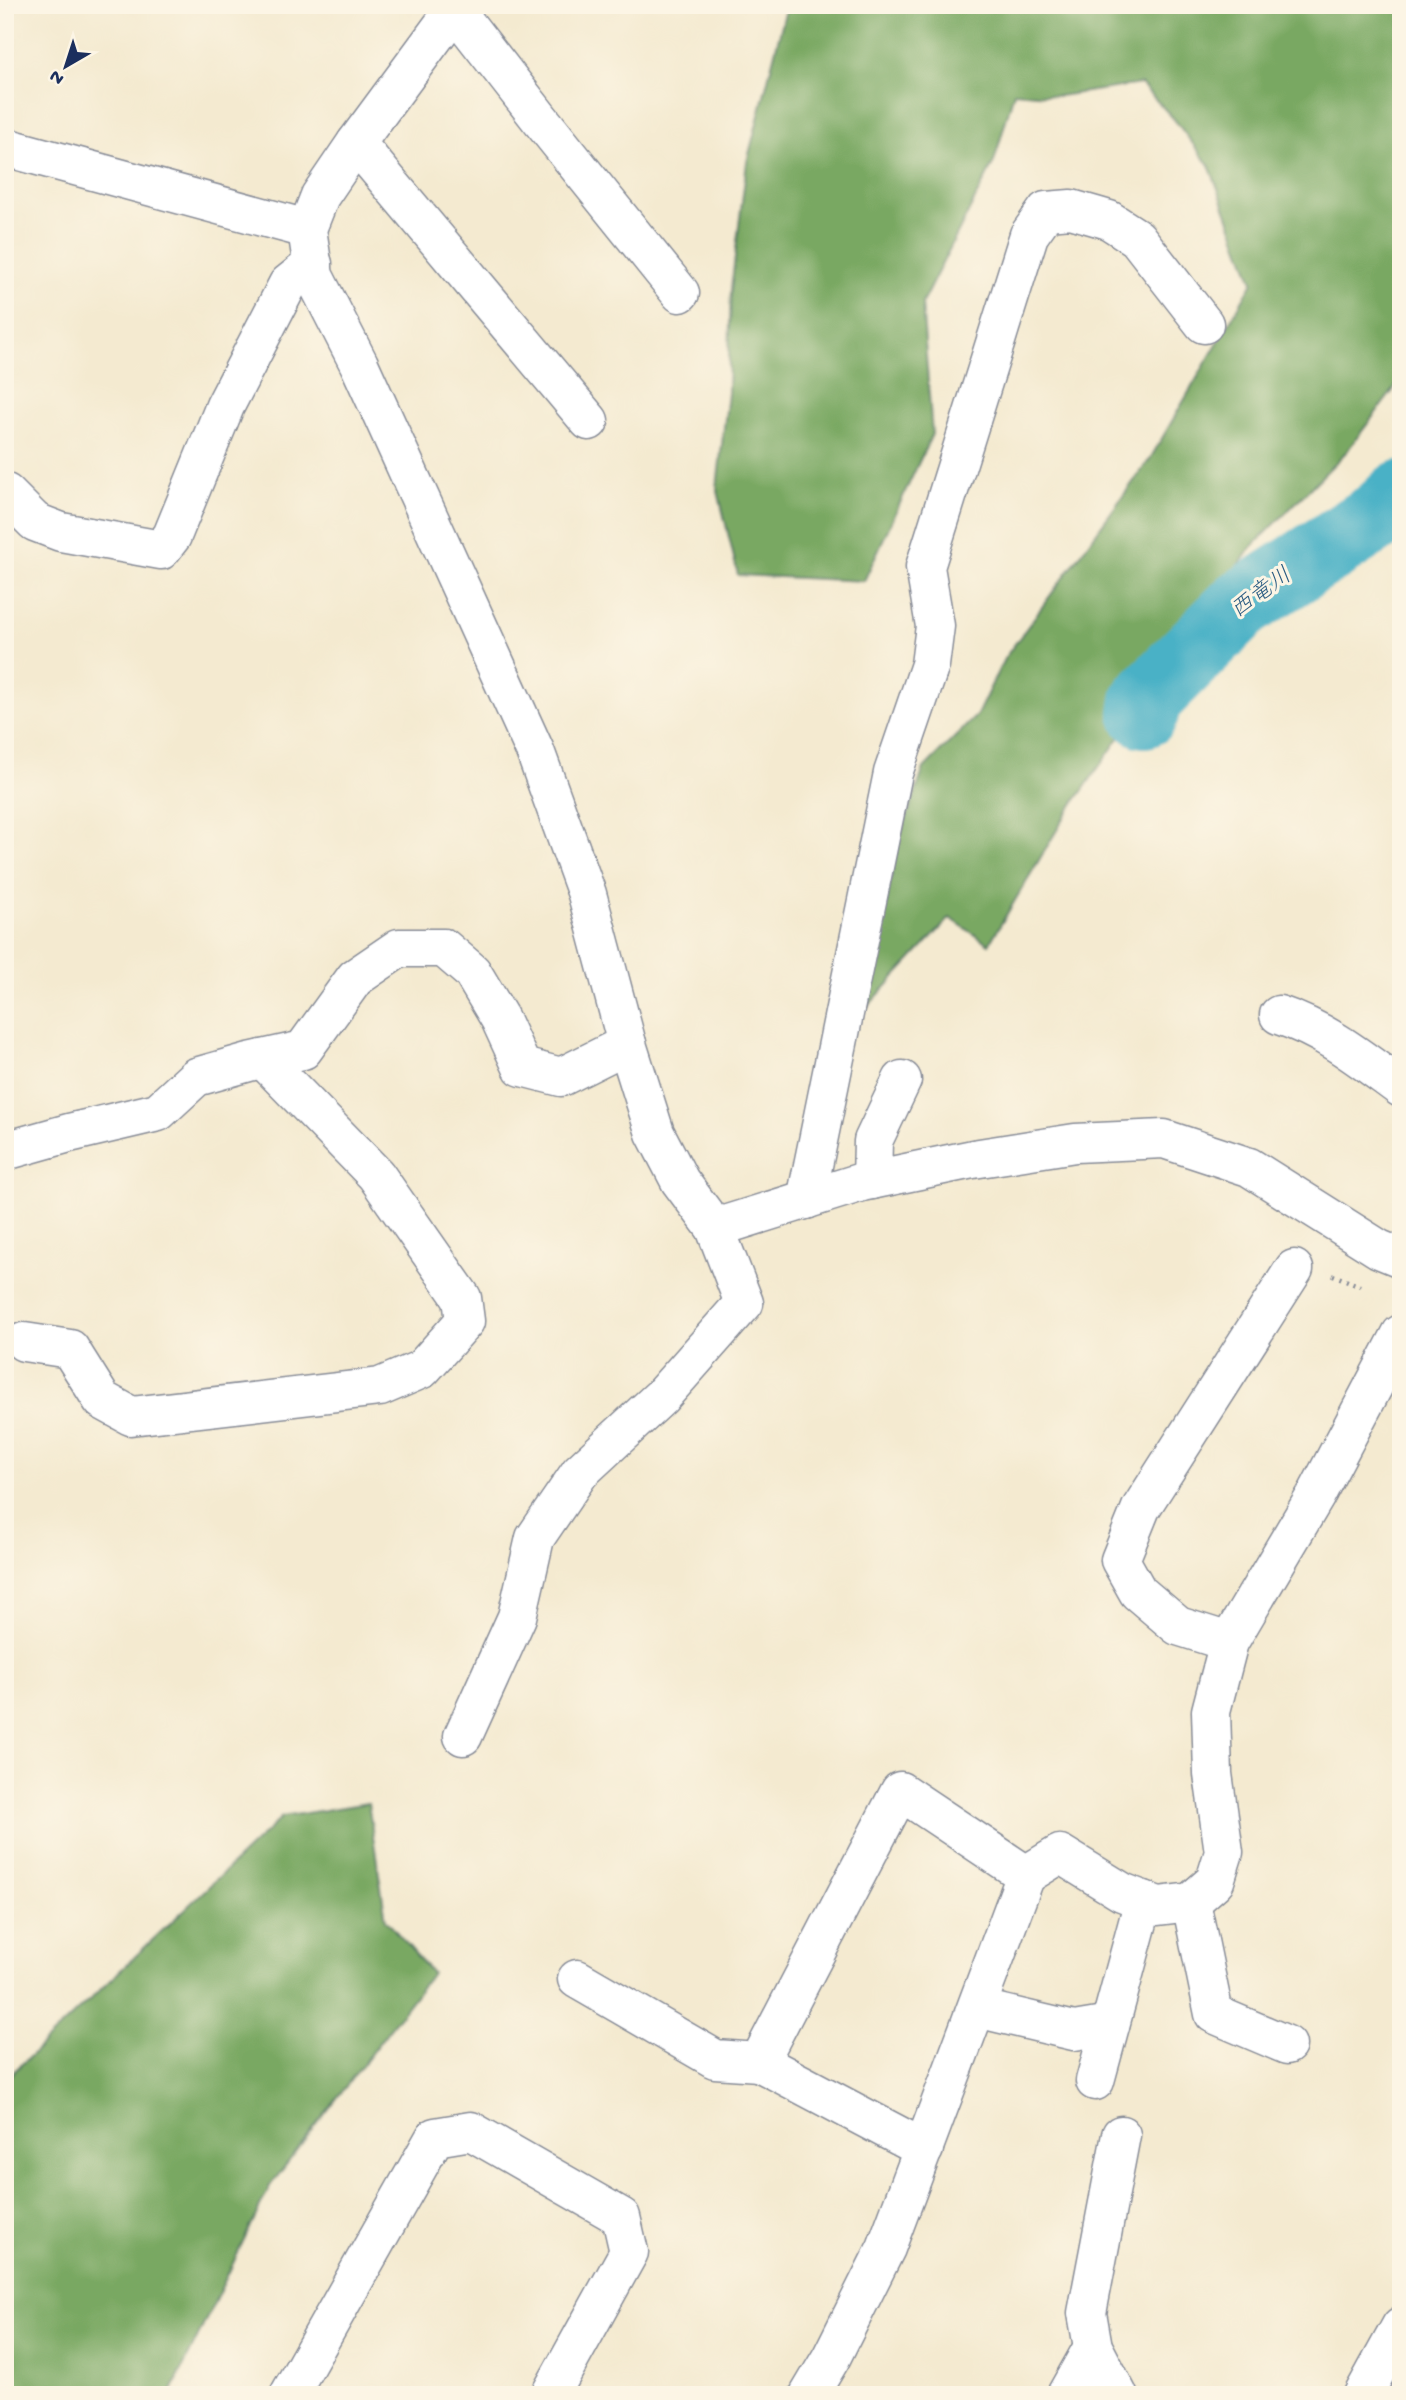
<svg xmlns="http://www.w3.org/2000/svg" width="1406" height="2400" font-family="'Gochi Hand','Klee One',sans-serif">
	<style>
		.forest { fill: #79a862; stroke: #4a6c60; stroke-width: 2 }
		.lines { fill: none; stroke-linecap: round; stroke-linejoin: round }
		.river { stroke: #48b1c6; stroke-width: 70 }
		.minor-casing { stroke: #888c97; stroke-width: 41 }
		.path { stroke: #888c97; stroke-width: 4.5; stroke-dasharray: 2 5; stroke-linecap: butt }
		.minor { stroke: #fff; stroke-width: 38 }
		.labels { text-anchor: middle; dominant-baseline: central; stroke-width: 6; stroke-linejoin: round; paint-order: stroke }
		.water-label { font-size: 23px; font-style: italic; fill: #2b5c82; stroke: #fcf5e5 }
	</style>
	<rect width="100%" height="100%" fill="#fcf5e5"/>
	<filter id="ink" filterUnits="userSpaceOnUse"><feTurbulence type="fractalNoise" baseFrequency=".0143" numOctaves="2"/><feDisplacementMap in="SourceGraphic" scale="14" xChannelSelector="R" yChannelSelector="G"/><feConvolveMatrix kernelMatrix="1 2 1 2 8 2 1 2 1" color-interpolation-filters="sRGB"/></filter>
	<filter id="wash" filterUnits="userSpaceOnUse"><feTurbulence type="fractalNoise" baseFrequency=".00686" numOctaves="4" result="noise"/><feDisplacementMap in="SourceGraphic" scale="28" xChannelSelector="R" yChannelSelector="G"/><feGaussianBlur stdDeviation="1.57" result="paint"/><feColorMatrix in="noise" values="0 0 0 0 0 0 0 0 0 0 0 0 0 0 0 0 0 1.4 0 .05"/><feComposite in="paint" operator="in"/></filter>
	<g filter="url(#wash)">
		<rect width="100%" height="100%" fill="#f4ead0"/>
		<g class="forest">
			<polygon points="787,5 1388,5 1401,13 1401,380 1346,452 1250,549 1067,813 989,944 950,918 867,1007 898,842 924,768 977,715 1004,659 1150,459 1253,282 1209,165 1173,118 1141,84 1059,96 1014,92 994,162 922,303 932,434 864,581 738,575 717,487 728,393 731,289 747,162"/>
			<polygon points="368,1803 386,1920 432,1973 270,2186 170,2395 5,2395 5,2080 282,1817"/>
		</g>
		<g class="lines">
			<polyline class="river" points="1144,713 1146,700 1242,604 1380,515 1401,495"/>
		</g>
	</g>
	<g filter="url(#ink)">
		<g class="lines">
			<defs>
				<g id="minor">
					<polyline points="458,5 356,143 320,196 307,229 314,276 359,364 535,751 587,894 627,1044 655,1133 680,1181 715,1228 744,1303 661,1397 580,1472 535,1538 517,1617 463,1736"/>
					<polyline points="455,10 540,119 680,293"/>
					<polyline points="356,143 589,421"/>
					<polyline points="5,147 307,229"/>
					<polyline points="6,493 35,522 61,532 161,550 172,536 225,406 288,284 313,264"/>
					<path d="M1279,1015C1327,1031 1360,1058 1401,1088"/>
					<polyline points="5,1151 69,1133 158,1112 196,1077 249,1062 303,1050 355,978 399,948 444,948 472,972 500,1019 522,1067 561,1077 627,1044"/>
					<polyline points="872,1180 873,1141 902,1080"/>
					<polyline points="806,1200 893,773 930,665 935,626 925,567 1029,235 1046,211 1071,209 1109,220 1137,238 1204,324"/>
					<polyline points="715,1228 862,1182 973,1159 1075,1143 1164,1139 1249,1167 1379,1249 1401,1258"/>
					<polyline points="24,1342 70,1349 102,1400 131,1416 380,1387 422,1369 465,1321 462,1298 376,1175 263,1059"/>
					<polyline points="1229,1642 1178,1626 1138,1592 1120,1560 1141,1508 1294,1269"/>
					<polyline points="1191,1902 1214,2014 1287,2045"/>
					<polyline points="577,1979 715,2059 759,2062"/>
					<polyline points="977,2008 1074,2031 1110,2025"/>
					<polyline points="1095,2081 1144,1900"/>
					<polyline points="924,2149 759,2062 900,1791 1026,1875 1060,1854 1122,1892 1158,1906 1191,1902 1215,1881 1224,1852 1213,1774 1211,1711 1229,1642 1316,1495 1401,1334"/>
					<polyline points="289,2395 435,2137 471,2131 621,2217 629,2252 550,2395"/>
					<polyline points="809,2395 831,2358 886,2248 1026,1875"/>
					<polyline points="1066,2395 1093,2347"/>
					<polyline points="1118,2395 1093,2347 1087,2313 1121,2135"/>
					<polyline points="1363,2395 1401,2326"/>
				</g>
			</defs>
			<use href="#minor" class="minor-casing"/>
			<polyline class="path" points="1333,1275 1360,1286"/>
			<use href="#minor" class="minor"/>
		</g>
	</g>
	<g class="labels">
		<g class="water-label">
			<text transform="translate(1262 594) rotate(-36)">西竜川</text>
		</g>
	</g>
	<rect width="1406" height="2400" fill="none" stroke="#fcf5e5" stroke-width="28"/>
	<g transform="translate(66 66) rotate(219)" stroke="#fcf5e5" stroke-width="5" paint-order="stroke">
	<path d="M0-5L12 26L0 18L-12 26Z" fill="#1b2f5e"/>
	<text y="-10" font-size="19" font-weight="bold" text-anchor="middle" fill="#1b2f5e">N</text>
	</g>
</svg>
